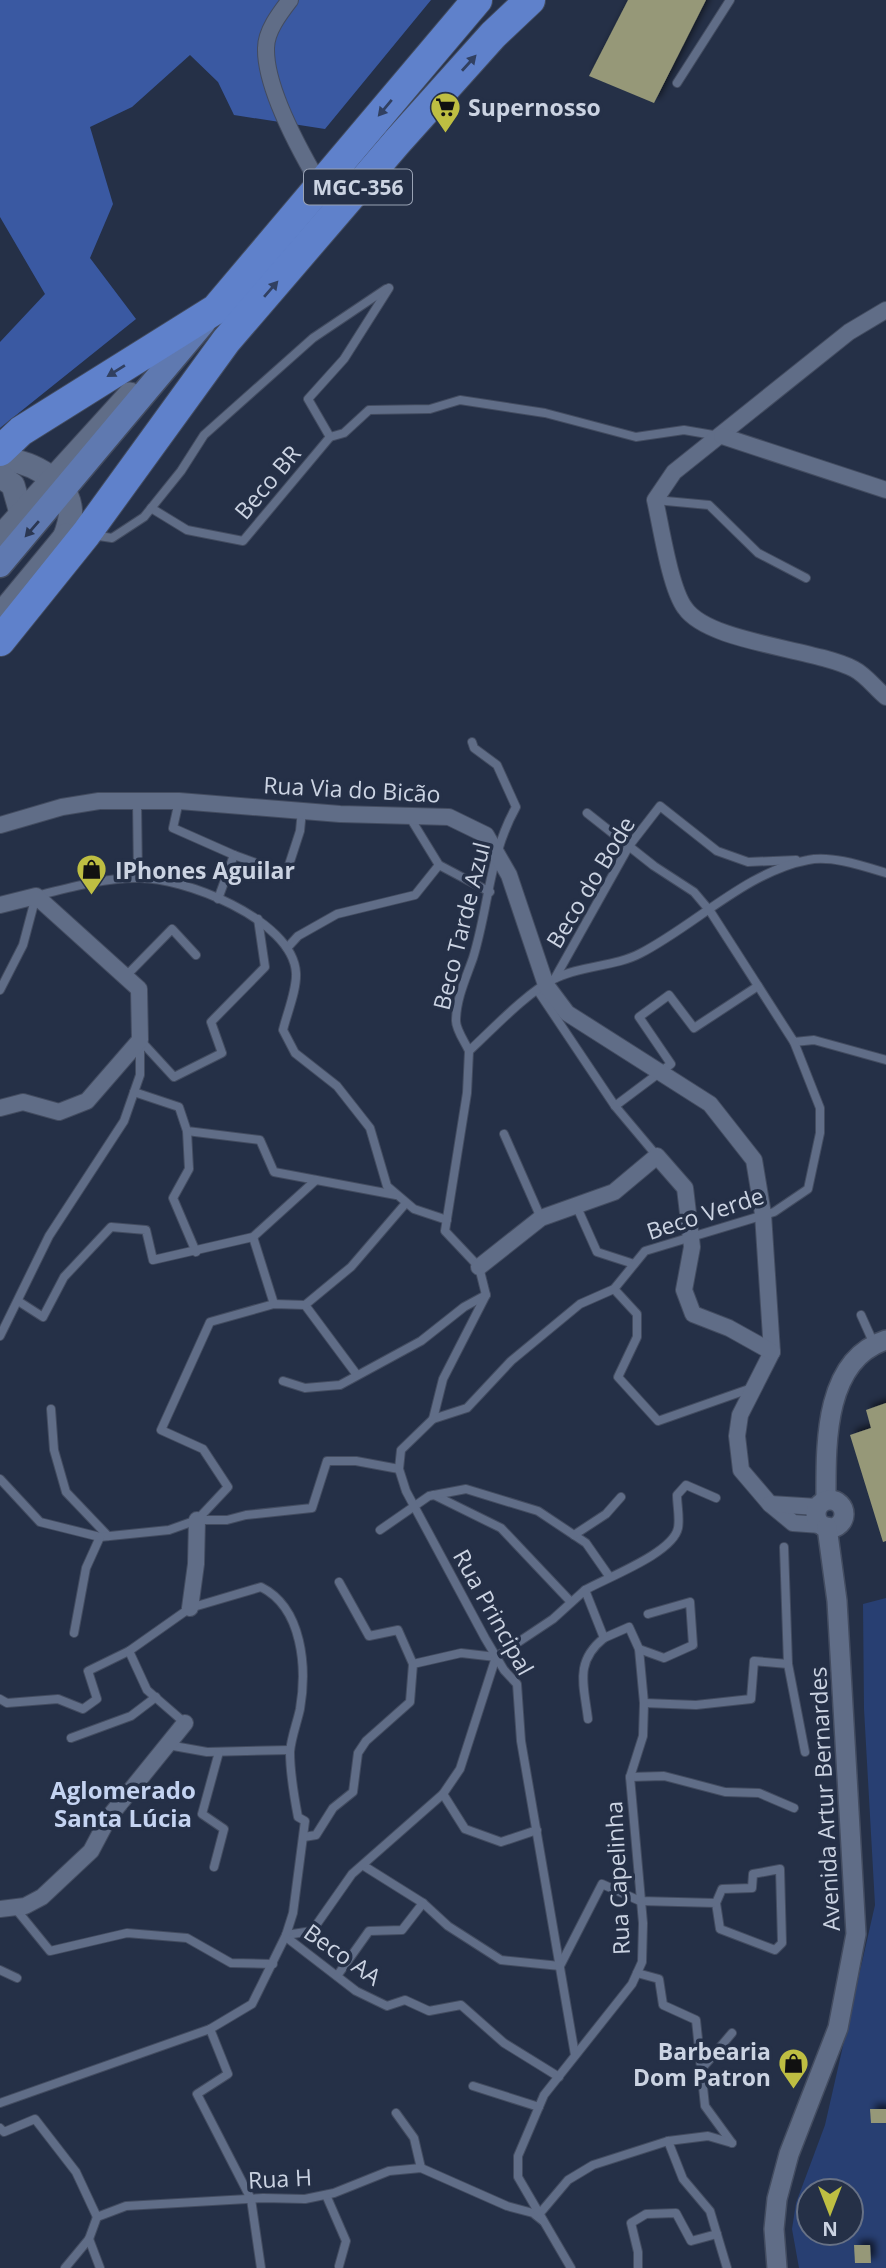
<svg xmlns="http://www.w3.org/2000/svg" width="886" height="2268" font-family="'Open Sans',sans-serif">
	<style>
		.green { fill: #283f72; fill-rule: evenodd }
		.forest { fill: #3a59a2 }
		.building { fill: #969878; filter: url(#shadow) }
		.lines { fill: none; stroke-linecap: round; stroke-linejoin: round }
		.service-casing { stroke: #434c60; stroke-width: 10 }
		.minor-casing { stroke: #434c60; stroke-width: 18 }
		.tertiary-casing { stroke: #434c60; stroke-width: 22 }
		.secondary-casing { stroke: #434c60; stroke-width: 25 }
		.primary-casing { stroke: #434c60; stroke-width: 27 }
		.motorway-casing { stroke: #434c60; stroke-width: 32 }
		.service { stroke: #606d87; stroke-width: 8 }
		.minor { stroke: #606d87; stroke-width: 16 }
		.tertiary { stroke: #606d87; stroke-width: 19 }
		.secondary { stroke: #606d87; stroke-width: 23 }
		.primary { stroke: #5f79b0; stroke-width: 24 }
		.motorway { stroke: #5f81cb; stroke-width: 30 }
		.oneway { fill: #314061 }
		.oneway2 { fill: #2b3752 }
		.labels { text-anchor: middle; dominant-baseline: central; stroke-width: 7; stroke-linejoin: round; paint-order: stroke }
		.shield { fill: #253047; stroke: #99a2b4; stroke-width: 2 }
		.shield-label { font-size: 21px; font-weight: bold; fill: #cbd3e2 }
		.poi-label { font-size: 23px; font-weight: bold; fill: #cbd3e2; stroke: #253047; text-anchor: start }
		.street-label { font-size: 23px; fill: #cbd3e2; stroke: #253047 }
		.neighbourhood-label { font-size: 24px; font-weight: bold; fill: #c4d3f1; stroke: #253047 }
	</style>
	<defs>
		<filter id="shadow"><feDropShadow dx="5" dy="-5" stdDeviation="3.5" flood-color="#0009"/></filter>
	</defs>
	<rect width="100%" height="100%" fill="#253047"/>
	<path class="green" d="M886,1598V2268H799L792,2229L796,2203L825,2125L875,1905L864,1709L863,1604ZM809,2191H851V2233H809Z"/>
	<polygon class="forest" points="0,0 431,0 325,129 234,115 218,82 190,55 132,107 90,127 113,204 90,258 136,319 0,428 0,342 45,294 0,217"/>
	<g class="building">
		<polygon points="628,0 706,0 654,103 589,76"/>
		<polygon points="886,1403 886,1541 883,1542 850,1435 871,1428 866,1410"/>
		<polygon points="870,2109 886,2109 886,2123 871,2123"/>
		<polygon points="854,2245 870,2245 871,2263 855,2263"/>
	</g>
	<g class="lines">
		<defs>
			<g id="service">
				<polyline points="677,83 730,0"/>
				<polyline points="389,288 344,359 308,399 330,437 344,433 369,410 430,409 460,400 545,413 636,437 684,430 719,436"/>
				<polyline points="655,500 709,505 758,553 806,578"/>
				<polyline points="151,508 187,530 243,541 330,437"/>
				<polyline points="92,535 112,538 144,517 181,471 204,435 313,338 386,289"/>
				<polyline points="137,801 138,877"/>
				<polyline points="179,801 173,828 234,855 218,899"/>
				<polyline points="587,813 654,866 694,892 710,911 794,1042 814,1040 886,1060"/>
				<polyline points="409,816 439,865 490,892"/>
				<polyline points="234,855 286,874 300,831 302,810"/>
				<polyline points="287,948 298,936 337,914 415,895 439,865"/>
				<polyline points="124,978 172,929 196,955"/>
				<polyline points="555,978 629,846 660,806 717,851 748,862 796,860"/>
				<path d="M0,990L23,945L36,896C68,888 103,878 136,878C181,876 293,919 296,973C297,990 287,1013 283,1030L295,1053L337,1086L370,1128L387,1186L414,1209L447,1220"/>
				<polyline points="538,991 615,1106 657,1156"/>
				<polyline points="140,1040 174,1077 222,1053 211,1022 265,967 258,919"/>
				<path d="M469,1051C465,1042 456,1030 456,1021C456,999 466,978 473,958C489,906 489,855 516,807L497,765L474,748L472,742"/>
				<polyline points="134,1092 179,1107 187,1131 260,1140 274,1172 396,1195"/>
				<polyline points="615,1106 671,1064 639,1017 669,995 694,1028 758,986"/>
				<polyline points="187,1131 189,1169 173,1198 196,1252"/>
				<polyline points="504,1134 541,1218"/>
				<polyline points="576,1205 597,1252 634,1264"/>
				<polyline points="253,1237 274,1304"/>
				<polyline points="614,1289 637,1314 637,1337 618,1377 658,1421 752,1388"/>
				<polyline points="18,1301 43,1317 64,1277 111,1227 146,1230 153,1260 253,1237 316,1180"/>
				<polyline points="305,1305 357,1375"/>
				<polyline points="861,1315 874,1344"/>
				<polyline points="0,1336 49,1236 124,1121 140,1075 140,1043"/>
				<polyline points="283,1381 305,1388 340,1385 421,1341 464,1307 486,1295"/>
				<polyline points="51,1409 54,1450 66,1492 108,1536"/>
				<polyline points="433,1419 467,1408 511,1361 580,1304 614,1289 645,1251 774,1212 808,1189 820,1133 820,1108 794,1042"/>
				<polyline points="0,1479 40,1522 100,1537 169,1530 197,1520 227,1520 246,1515 312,1508 327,1461 356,1461 399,1469"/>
				<polyline points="434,1495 501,1528 571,1602"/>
				<polyline points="197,1520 228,1487 203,1449 161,1430 210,1322 274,1304 305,1305 351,1267 406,1203"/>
				<polyline points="380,1530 429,1496 466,1489 538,1511 586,1543 609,1576"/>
				<polyline points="574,1535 606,1514 621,1497"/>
				<polyline points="784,1547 788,1664"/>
				<polyline points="339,1582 369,1636 398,1630 413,1664"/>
				<path d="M585,1590C608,1577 673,1553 678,1528C680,1518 677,1505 677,1495L686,1485L716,1498"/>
				<polyline points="74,1633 86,1568 100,1537"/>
				<polyline points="496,1657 553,1619 585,1590 604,1638 629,1627 639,1649 664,1658 693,1645 690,1602 648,1614"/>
				<polyline points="0,1699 7,1703 58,1699 83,1709 97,1699 88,1671 129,1651"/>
				<polyline points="644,1703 696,1705 751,1699 754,1661 788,1664 805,1752"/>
				<path d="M588,1719C584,1685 574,1662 604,1638"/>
				<polyline points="71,1738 131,1716 156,1697"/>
				<polyline points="168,1745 207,1752 290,1750"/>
				<polyline points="630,1777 664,1776 725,1792 759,1793 794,1808"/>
				<polyline points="443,1794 465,1829 501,1842 537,1830"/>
				<polyline points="304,1837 316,1835 333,1808 353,1792 358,1753 366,1741 410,1702 413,1664 461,1653 496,1657"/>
				<polyline points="364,1866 423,1903 448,1926 501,1960 560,1966 602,1884 640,1901 716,1903 720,1929 775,1950 782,1943 780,1869 753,1874 752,1888 722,1889 716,1903"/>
				<polyline points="214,1867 224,1829 202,1814 219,1752"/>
				<polyline points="15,1908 50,1951 127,1933 187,1938 231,1963 273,1964"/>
				<polyline points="286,1935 312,1931 352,1874 443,1794 460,1769 496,1657"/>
				<polyline points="286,1937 356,1991 387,2006 405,2000 429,2011 461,2005 504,2043 559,2077"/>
				<polyline points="0,1970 17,1978"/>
				<polyline points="637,1973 659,1979 663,2005 696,2020 705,2106 732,2143"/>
				<polyline points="337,1976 369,1931 402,1930 423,1903"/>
				<polyline points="210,2029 228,2074 197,2094 251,2199 261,2268"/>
				<path d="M575,2055L521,1741L517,1684L504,1670L485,1638L406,1491L399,1469L401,1450L433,1419L443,1379L486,1295L479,1267L445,1231L467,1093L469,1051C494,1028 525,994 554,979C581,965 615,967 641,953C695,925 748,871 808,860C831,855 863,866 886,873"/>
				<polyline points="699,2072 732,2033"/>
				<polyline points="473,2086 539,2107"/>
				<path d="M0,2103L210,2029L252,2004L286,1935L293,1913L305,1821L298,1817C294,1796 290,1773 290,1752C291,1738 297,1723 300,1709C307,1668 303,1608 261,1587L190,1608L129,1651L147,1690L185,1723"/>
				<polyline points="396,2113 414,2138 421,2168"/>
				<polyline points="0,2128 4,2132 35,2119 76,2172 97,2217"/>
				<polyline points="668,2141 683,2179 710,2211 727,2268"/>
				<polyline points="326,2195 346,2241 339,2266"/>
				<polyline points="541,2212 568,2180 593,2165 668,2141 708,2136 732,2143"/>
				<polyline points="89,2239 100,2268"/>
				<polyline points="65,2268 89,2239 97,2217 126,2206 263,2198 305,2199 334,2193 389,2171 421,2168 507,2206 533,2213 543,2221"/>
				<polyline points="571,2268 518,2177 518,2156 544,2095 632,1984 642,1962 643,1923 630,1777 643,1736 644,1703 639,1649"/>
				<polyline points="638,2268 638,2252 631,2223 646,2214 676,2213 691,2241 717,2234"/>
			</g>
			<g id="minor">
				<path d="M290,0C280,13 266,31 266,48C265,88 300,151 320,185"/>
				<path d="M886,310L849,332L674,472L655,500C661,526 670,588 685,608C709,643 813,648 854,669C866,675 876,689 886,697"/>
				<polyline points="722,436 886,490"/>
				<polyline points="0,825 62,807 99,801 179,801 340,814 449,817 486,835 509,875 546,985 567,1013 710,1104 754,1160 763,1214 772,1352 740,1415 737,1436 741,1470 770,1504 793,1523 821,1525"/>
				<polyline points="0,905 36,896 139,989 140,1040 87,1101 59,1112 23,1102 0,1108"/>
				<polyline points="479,1267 541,1218 614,1192 657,1156 685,1188 692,1247 684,1290 693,1314 729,1328 772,1352"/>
				<polyline points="770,1504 818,1507"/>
				<polyline points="190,1608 196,1564 197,1520"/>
				<polyline points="0,1909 25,1906 42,1897 91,1851 109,1817 185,1723"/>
			</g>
			<g id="tertiary">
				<path d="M826,1500C826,1447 823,1360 886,1340"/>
				<circle cx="830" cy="1514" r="14"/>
				<polyline points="777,2268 774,2229 777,2199 789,2154 838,2028 856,1934 837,1601 827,1527"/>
			</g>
			<g id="secondary">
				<path d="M0,460C25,458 66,479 70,506C72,517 68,528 64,538"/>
				<polyline points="0,476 13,485 21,513"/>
				<polyline points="0,537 130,394"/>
				<polyline points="0,615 66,535"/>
			</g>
			<polyline id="primary" points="0,565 204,322"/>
			<g id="motorway">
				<polyline points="0,451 21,431 216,309 477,0"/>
				<polyline points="0,641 86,534 226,341 397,142 493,35 530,0"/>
			</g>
		</defs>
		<use href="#service" class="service-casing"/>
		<use href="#minor" class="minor-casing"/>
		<use href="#tertiary" class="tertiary-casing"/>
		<use href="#secondary" class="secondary-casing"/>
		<use href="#primary" class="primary-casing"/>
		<use href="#motorway" class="motorway-casing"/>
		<use href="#service" class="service"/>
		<use href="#minor" class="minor"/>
		<use href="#tertiary" class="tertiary"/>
		<use href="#secondary" class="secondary"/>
		<use href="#primary" class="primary"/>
		<use href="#motorway" class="motorway"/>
	</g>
	<defs><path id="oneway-solid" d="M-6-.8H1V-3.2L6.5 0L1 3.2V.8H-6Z" transform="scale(1.75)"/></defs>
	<g class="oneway">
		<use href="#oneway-solid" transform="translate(469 63) rotate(-48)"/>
		<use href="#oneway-solid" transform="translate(385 108) rotate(130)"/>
		<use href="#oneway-solid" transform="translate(271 289) rotate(-49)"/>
		<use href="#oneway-solid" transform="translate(116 371) rotate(148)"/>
	</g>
	<use class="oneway2" href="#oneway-solid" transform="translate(32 529) rotate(131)"/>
	<defs>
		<symbol id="supermarket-pin" viewBox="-11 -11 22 30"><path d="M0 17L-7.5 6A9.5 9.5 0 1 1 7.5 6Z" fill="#bebe42" stroke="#253047"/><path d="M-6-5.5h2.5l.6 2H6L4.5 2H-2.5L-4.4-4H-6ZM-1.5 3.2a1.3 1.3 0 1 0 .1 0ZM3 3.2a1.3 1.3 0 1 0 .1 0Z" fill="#111"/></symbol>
		<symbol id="shop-pin" viewBox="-11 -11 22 30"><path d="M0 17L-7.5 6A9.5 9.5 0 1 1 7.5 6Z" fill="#bebe42" stroke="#253047"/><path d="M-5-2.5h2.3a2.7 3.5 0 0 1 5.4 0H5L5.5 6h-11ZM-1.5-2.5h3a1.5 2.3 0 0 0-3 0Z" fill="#111"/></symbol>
	</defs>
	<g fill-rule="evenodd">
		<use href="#supermarket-pin" x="428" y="90" width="35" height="47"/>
		<use href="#shop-pin" x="74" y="852" width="35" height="47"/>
		<use href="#shop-pin" x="776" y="2046" width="35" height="47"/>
	</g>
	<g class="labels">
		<rect class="shield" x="304" y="169.5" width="108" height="35" rx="5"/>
		<g class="shield-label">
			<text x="358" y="187">MGC-356</text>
		</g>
		<g class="poi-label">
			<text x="468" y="107">Supernosso</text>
			<text x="115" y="870">IPhones Aguilar</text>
			<text x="771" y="2051" text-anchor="end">Barbearia<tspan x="771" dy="26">Dom Patron</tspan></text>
		</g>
		<g class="street-label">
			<text transform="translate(267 482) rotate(-50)">Beco BR</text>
			<text transform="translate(352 789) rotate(3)">Rua Via do Bicão</text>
			<text transform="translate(590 882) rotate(-59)">Beco do Bode</text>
			<text transform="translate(461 926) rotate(-76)">Beco Tarde Azul</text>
			<text transform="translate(705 1213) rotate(-18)">Beco Verde</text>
			<text transform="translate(494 1612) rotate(61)">Rua Principal</text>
			<text transform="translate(824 1799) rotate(-93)">Avenida Artur Bernardes</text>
			<text transform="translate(617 1878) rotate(-93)">Rua Capelinha</text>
			<text transform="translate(343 1954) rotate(35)">Beco AA</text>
			<text transform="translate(280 2178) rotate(-3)">Rua H</text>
		</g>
		<g class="neighbourhood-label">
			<text x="123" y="1789">Aglomerado<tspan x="123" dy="28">Santa Lúcia</tspan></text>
		</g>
	</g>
	<g transform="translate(830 2212) rotate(180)"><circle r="33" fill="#253047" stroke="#677185" stroke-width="2"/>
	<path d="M0-5L12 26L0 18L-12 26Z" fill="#bebe42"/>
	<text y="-10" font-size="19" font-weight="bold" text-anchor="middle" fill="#cbd3e2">N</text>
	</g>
</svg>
